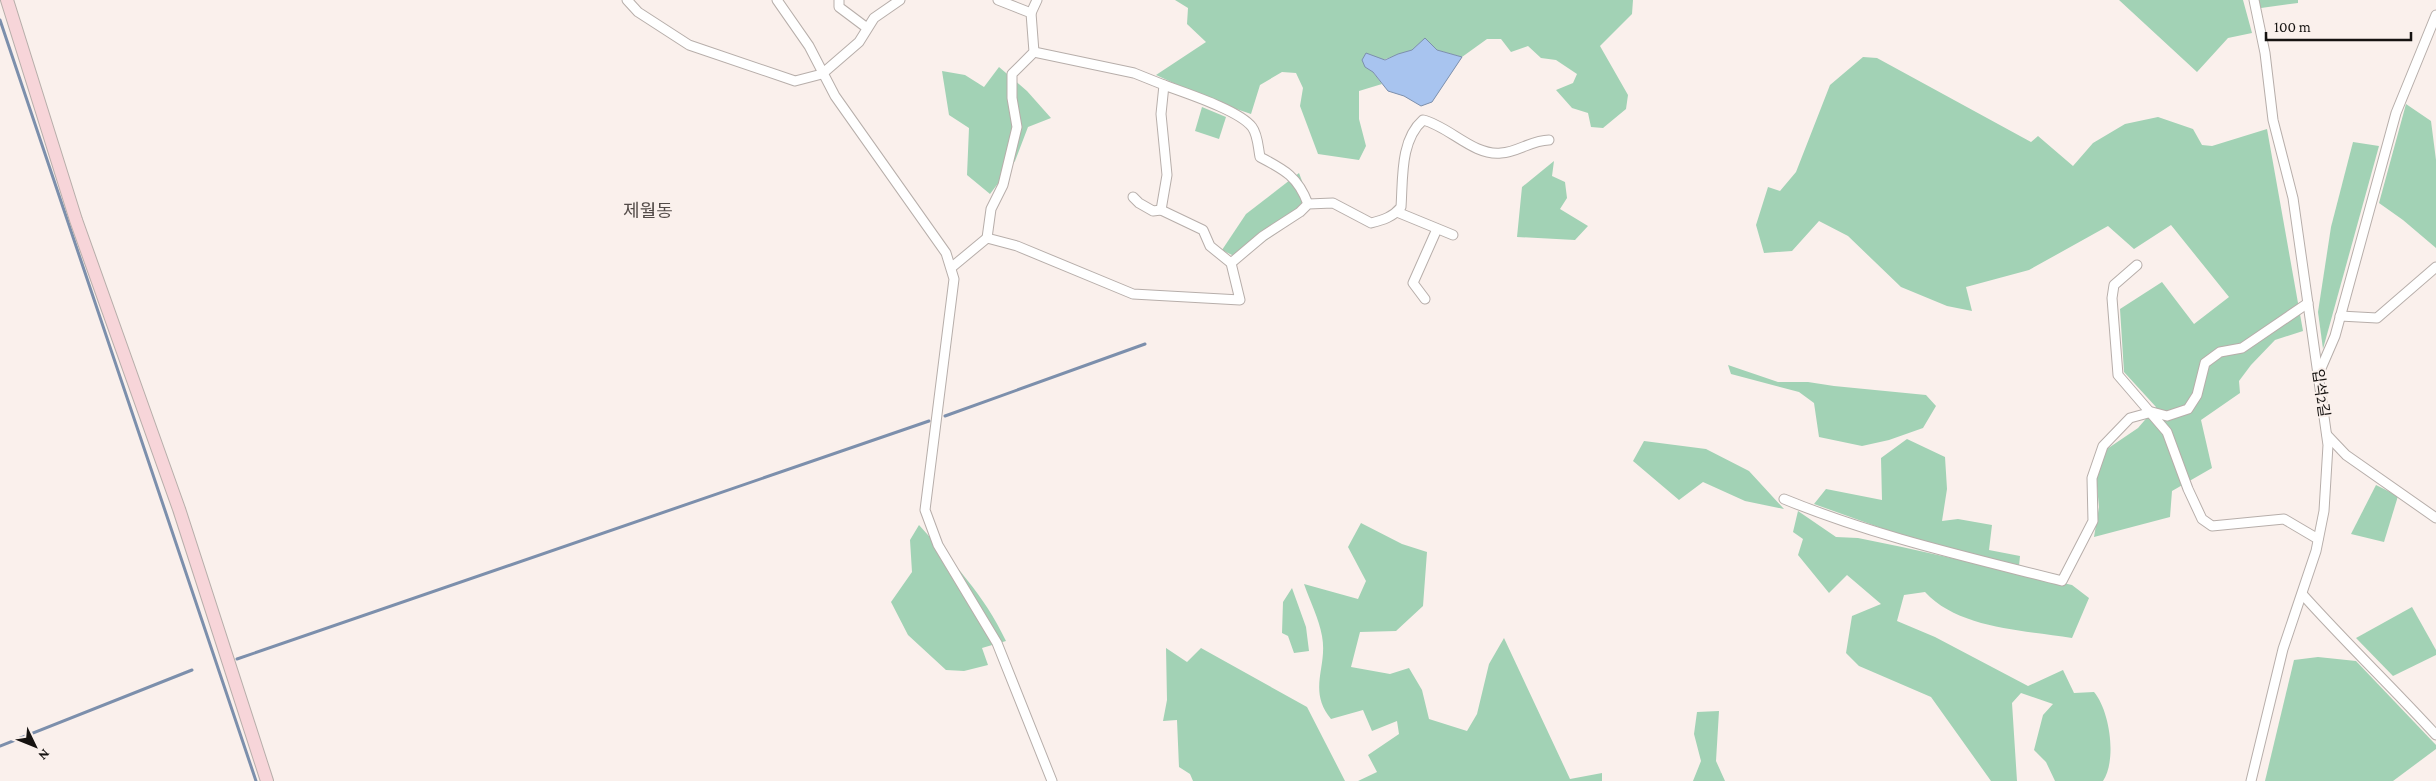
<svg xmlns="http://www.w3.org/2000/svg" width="2436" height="781" font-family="'Crimson Pro','Noto Sans KR',serif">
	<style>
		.green { fill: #a2d2b5 }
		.water { fill: #a8c4ef; stroke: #7c8fac }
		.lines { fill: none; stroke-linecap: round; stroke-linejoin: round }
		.stream { stroke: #7c8fac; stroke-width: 3 }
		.street-casing { stroke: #b7aeaa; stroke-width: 11 }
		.secondary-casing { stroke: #b7aeaa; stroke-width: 14 }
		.street { stroke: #fff; stroke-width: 9 }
		.secondary { stroke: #f7d5d9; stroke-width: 12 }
		.labels { text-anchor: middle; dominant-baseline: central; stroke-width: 4; stroke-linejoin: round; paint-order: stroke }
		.street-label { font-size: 15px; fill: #161311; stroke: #faf0ec }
		.quarter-label { font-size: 18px; fill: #534b48; stroke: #faf0ec }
	</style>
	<rect width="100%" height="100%" fill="#faf0ec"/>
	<g class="green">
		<polygon points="1175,0 1633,0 1632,14 1600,46 1628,95 1626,109 1603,128 1591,127 1588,113 1572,108 1556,90 1573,83 1577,74 1556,60 1541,58 1528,46 1511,52 1501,39 1487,39 1462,57 1437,50 1425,39 1412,50 1365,66 1373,72 1382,84 1359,91 1359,119 1366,146 1359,160 1318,154 1300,106 1303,88 1296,73 1282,72 1260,85 1251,114 1213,101 1156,75 1206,42 1187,24 1188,8"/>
		<polygon points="2119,0 2243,0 2252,33 2228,38 2197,72"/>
		<polygon points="2255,0 2298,0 2298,3 2261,8"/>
		<polygon points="1863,57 1877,58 2031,142 2038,136 2073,166 2093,143 2125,124 2158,117 2193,129 2202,145 2212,146 2267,129 2303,331 2275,340 2251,365 2239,381 2240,393 2201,420 2212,468 2172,491 2170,517 2094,537 2099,507 2096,476 2107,449 2138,428 2156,407 2124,372 2120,309 2162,282 2194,324 2229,297 2171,225 2134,249 2108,226 2029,270 1966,287 1972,311 1947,306 1901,287 1848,236 1819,221 1792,251 1764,253 1756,225 1768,187 1780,191 1796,172 1830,85"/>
		<polygon points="999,67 1027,91 1051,118 1028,127 1015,161 990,194 967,175 969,128 949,115 942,71 965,75 984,87"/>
		<polygon points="2406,104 2431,121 2436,160 2436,248 2403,220 2379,203"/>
		<polygon points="1202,107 1226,117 1219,139 1195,131"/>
		<polygon points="2353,142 2379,146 2323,349 2318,312 2331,227"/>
		<polygon points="1554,161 1552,176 1565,182 1567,198 1560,209 1588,226 1575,240 1517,237 1522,187"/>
		<polygon points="1299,173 1312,208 1240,259 1222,250 1246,214"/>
		<polygon points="1728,365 1778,382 1808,382 1834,386 1926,395 1936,406 1923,428 1889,440 1862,446 1819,437 1814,403 1799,392 1731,374"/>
		<polygon points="1907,439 1945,457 1947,489 1942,521 1958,519 1992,525 1989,550 2020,556 2019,566 1909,538 1814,504 1826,489 1882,500 1881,458"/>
		<polygon points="1644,441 1706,449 1749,471 1784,509 1745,501 1703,482 1679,500 1633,461"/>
		<polygon points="2376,485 2398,496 2384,542 2351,534"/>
		<path d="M1798,511L1836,537L1858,538L1902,547L2072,585L2089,598L2072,638C2024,630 1959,629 1925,592L1904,595L1897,621L1935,637L2028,686L2063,670L2074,693L2094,692C2110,711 2117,760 2103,781H2055L2046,762L2034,750L2043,715L2053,704L2021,693L2012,703L2017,781H1991L1931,697L1859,666L1846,653L1852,616L1881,604L1847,575L1829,593L1798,555L1803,539L1793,532Z"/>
		<path d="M1361,523L1402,544L1427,552L1423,606L1396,631L1360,632L1351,667L1390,674L1409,668L1422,690L1429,719L1467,731L1477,714L1489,664L1504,638L1570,779L1602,773V781H1358L1377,772L1368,755L1399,734L1397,721L1372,731L1363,710L1331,719C1307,690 1328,667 1322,636C1319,619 1310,601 1304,584L1358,599L1366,581L1348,547Z"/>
		<path d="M919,525C954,564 983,593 1006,641L982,648L988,665L964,671L946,670L908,635L891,602L912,572L910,540Z"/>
		<polygon points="1292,588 1306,627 1309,651 1294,653 1288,636 1282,633 1283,602"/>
		<polygon points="2412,607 2436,650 2436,655 2393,676 2356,638"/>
		<polygon points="1166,648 1187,662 1201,648 1307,707 1345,781 1193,781 1190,774 1179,767 1177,720 1163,721 1167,700"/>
		<polygon points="2318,657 2356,661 2436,745 2436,749 2393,781 2265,781 2294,660"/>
		<polygon points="1719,711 1716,761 1725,781 1693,781 1701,761 1694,734 1697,712"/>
	</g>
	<polygon class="water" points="1425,38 1437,50 1462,57 1432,102 1421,106 1404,96 1388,91 1373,72 1365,67 1362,60 1366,53 1385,60 1398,54 1412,50"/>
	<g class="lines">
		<g class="stream">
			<polyline points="0,20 256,781"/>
			<polyline points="945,416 1145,344"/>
			<polyline points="237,659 929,421"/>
			<polyline points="0,746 192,670"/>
		</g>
		<defs>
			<g id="street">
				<polyline points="627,0 638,12 689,45 795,81 822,74 859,42 874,18 900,0"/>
				<polyline points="777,0 809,46 835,96 946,253 954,279 925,510 938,545 997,643 1052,781"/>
				<polyline points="839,0 839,7 867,28"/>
				<polyline points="1031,13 1037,0"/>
				<polyline points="1034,52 1134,73 1164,85 1161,114 1167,175 1161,210"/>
				<path d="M1164,85C1185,93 1239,110 1252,127C1258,135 1258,147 1260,157C1285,170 1298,177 1308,204"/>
				<polyline points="1397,212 1453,235"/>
				<polyline points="987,238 991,209 1003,185 1017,127 1012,98 1012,74 1034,52 1031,13 998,0"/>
				<path d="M1231,263L1263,236L1300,212L1308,204L1333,203L1371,223C1383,220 1393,217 1401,207C1403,179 1400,140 1423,120C1449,126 1473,156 1501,153C1518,152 1532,140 1549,140"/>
				<polyline points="2137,265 2114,285 2112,298 2118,375 2167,432 2188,489 2202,519 2212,526 2284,519 2318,539"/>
				<polyline points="952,267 987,238 1017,246 1133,294 1240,300 1231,263 1210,246 1203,230 1161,210 1153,211 1139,203 1133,197"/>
				<polyline points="1425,299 1413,283 1437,229"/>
				<polyline points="2340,316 2377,318 2436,267"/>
				<polyline points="2319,373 2335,336 2396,113 2436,15"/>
				<polyline points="2327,435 2346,455 2436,518"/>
				<path d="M1784,499C1874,536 1968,557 2062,581L2093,521L2092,478L2103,446L2130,418L2152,412L2167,416L2188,409L2197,395L2205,363L2220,352L2242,348L2308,303"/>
				<path d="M2303,595C2346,643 2392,687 2436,735"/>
				<polyline points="2251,781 2283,649 2316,551 2324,511 2328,445 2293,198 2273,120 2265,53 2254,0"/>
			</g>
			<polyline id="secondary" points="7,0 76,220 179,509 267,781"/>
		</defs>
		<use href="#street" class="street-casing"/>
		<use href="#secondary" class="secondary-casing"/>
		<use href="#street" class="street"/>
		<use href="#secondary" class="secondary"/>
	</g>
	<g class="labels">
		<g class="street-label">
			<text transform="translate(2321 393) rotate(82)">입석2길</text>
		</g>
		<g class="quarter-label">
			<text x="648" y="211">제월동</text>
		</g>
	</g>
	<g transform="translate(35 746) rotate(133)" stroke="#faf0ec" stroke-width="4" paint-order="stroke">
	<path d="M0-4L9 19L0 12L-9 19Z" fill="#161311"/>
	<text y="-8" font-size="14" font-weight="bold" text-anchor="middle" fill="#161311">N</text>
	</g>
	<path d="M2266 32v8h145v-8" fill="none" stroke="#161311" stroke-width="2.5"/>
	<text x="2274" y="32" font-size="15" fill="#161311" stroke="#faf0ec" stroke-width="4" paint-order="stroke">100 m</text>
</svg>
